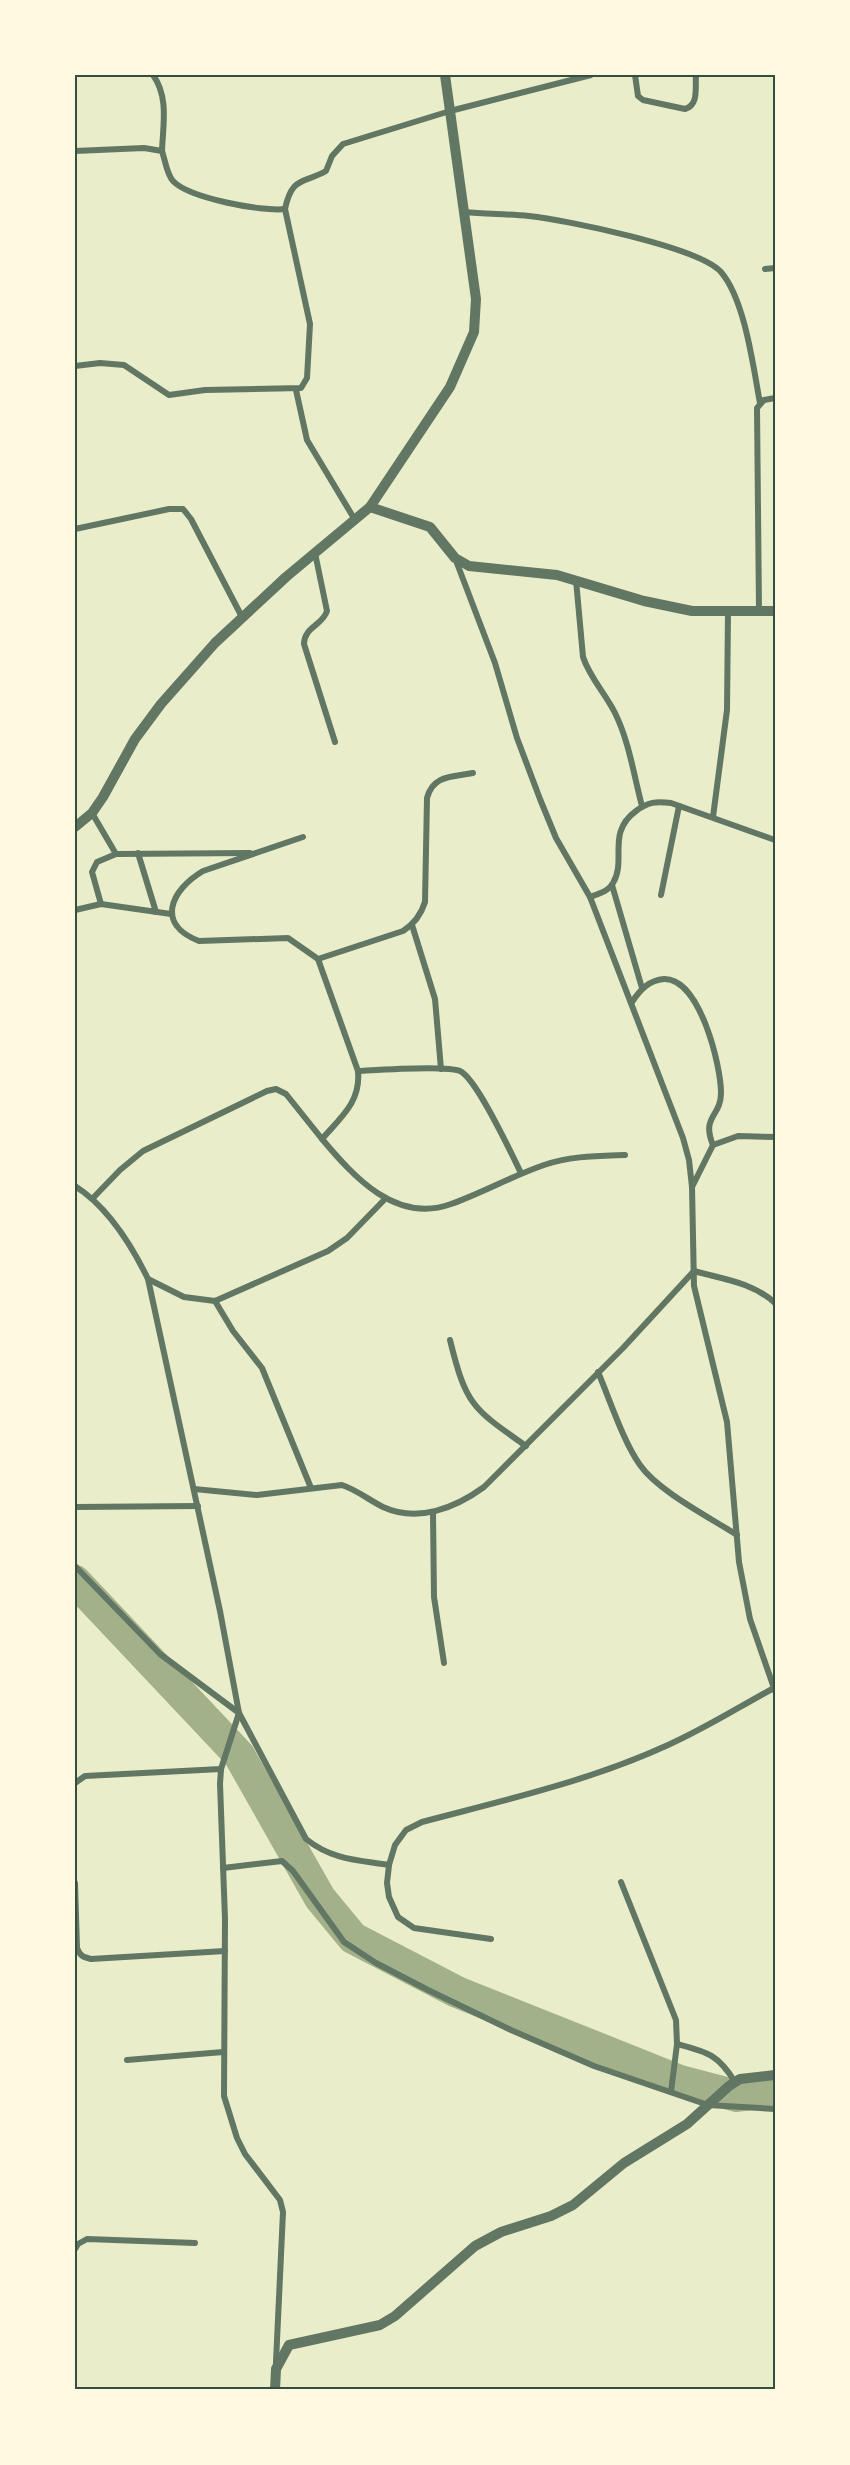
<svg xmlns="http://www.w3.org/2000/svg" width="850" height="2465" font-family="Cabin,sans-serif">
	<style>
		.lines { fill: none; stroke-linecap: round; stroke-linejoin: round }
		.river { stroke: #a3b18a; stroke-width: 32 }
		.minor { stroke: #617663; stroke-width: 6 }
		.tertiary { stroke: #617663; stroke-width: 10 }
		.neatline { fill: none; stroke: #344e41; stroke-width: 2 }
	</style>
	<rect width="100%" height="100%" fill="#e9edc9"/>
	<g class="lines">
		<polyline class="river" points="75,1581 239,1755 320,1898 353,1938 457,1992 680,2081 737,2096 775,2091"/>
		<g class="minor">
			<path d="M153,75C169,97 163,125 162,151"/>
			<path d="M635,75L638,96L643,100L685,109C699,105 695,88 696,75"/>
			<path d="M75,151L144,148L162,151C165,160 167,175 173,181C189,198 262,212 285,209"/>
			<path d="M464,212C486,214 507,214 529,216C565,220 699,247 721,272C745,300 753,366 760,403"/>
			<polyline points="765,269 775,268"/>
			<path d="M75,366L100,363L124,365L169,395L205,390L301,388L307,378L310,324L285,209C292,176 303,184 326,171L332,156L343,144L450,111L591,75"/>
			<polyline points="296,390 307,440 355,520"/>
			<polyline points="75,529 169,509 183,509 191,519 242,617"/>
			<path d="M315,553L327,611C323,625 304,627 304,644L335,742"/>
			<polyline points="455,558 495,663 517,738 540,799 556,838 590,897 683,1138 689,1160 692,1187 694,1286 727,1422 739,1562 750,1619 775,1691"/>
			<path d="M576,580L583,657C590,678 605,693 615,713C629,741 634,776 642,806"/>
			<polyline points="759,611 757,408 764,400 775,398"/>
			<polyline points="92,813 116,854 97,862 92,872 101,904"/>
			<polyline points="713,817 727,710 728,612"/>
			<path d="M303,837L203,871C171,890 155,924 199,941L288,938L318,959L403,931C414,924 421,915 425,902L427,798C433,775 452,777 473,773"/>
			<polyline points="138,853 156,912"/>
			<polyline points="116,854 250,853"/>
			<polyline points="612,885 642,988"/>
			<polyline points="661,895 679,806"/>
			<path d="M590,897C598,894 609,891 613,883C627,860 606,833 636,811C648,802 656,801 671,803L775,840"/>
			<polyline points="75,910 101,904 171,914"/>
			<polyline points="412,925 435,999 441,1069"/>
			<path d="M318,959L358,1071C361,1102 341,1117 322,1139C354,1177 396,1224 451,1204C482,1193 512,1176 544,1165C570,1156 597,1156 625,1155"/>
			<path d="M632,1002C640,990 649,980 664,979C700,978 721,1066 721,1093C721,1117 701,1116 713,1145"/>
			<path d="M358,1071C377,1070 446,1065 460,1071C477,1079 511,1153 521,1173"/>
			<path d="M75,1186C108,1207 131,1244 148,1279L220,1611L239,1713L221,1769L220,1784L225,1919L224,2096L237,2138L245,2154L280,2200L283,2212L276,2362"/>
			<polyline points="692,1187 713,1145 738,1136 775,1137"/>
			<polyline points="93,1198 120,1170 143,1151 267,1091 276,1089 286,1094 322,1139"/>
			<polyline points="148,1279 184,1297 215,1301 328,1251 347,1238 385,1199"/>
			<polyline points="215,1301 233,1331 262,1368 311,1488"/>
			<path d="M450,1340C466,1405 472,1408 526,1446"/>
			<path d="M598,1372C610,1400 623,1441 640,1465C658,1491 709,1517 737,1535"/>
			<path d="M194,1489L257,1495L342,1485C357,1490 369,1500 383,1507C418,1523 455,1508 484,1487L623,1348L694,1271C722,1279 752,1282 775,1303"/>
			<polyline points="75,1507 198,1506"/>
			<polyline points="433,1512 434,1597 444,1663"/>
			<path d="M75,1566L160,1654L239,1713L306,1839C332,1860 358,1860 389,1865"/>
			<polyline points="75,1783 85,1776 221,1769"/>
			<polyline points="223,1868 282,1861 293,1871 344,1942 376,1963 428,1990 511,2030 594,2066 708,2105 775,2109"/>
			<polyline points="621,1882 676,2020 677,2044 671,2092"/>
			<path d="M75,1883L77,1948C80,1956 83,1957 91,1959L225,1951"/>
			<path d="M491,1939L414,1928L398,1917L389,1897L387,1883L389,1865L395,1845L406,1830L422,1822C505,1800 590,1781 668,1745C704,1729 739,1707 774,1688"/>
			<path d="M677,2044C707,2052 718,2054 735,2082"/>
			<polyline points="127,2060 223,2052"/>
			<polyline points="75,2249 78,2244 87,2239 195,2243"/>
			<polyline points="75,2389 75,2390"/>
		</g>
		<g class="tertiary">
			<polyline points="370,507 430,527 455,558 469,566 557,575 644,601 692,611 775,611"/>
			<polyline points="75,827 92,813 103,797 135,739 161,704 215,643 286,577 370,507 450,387 474,332 476,299 445,75"/>
			<polyline points="275,2390 276,2369 289,2345 380,2325 395,2316 475,2246 501,2232 551,2216 573,2205 624,2163 687,2124 729,2086 740,2079 775,2075"/>
		</g>
	</g>
	<rect width="850" height="2465" fill="none" stroke="#fefae0" stroke-width="153"/>
	<rect x="76" y="76" width="698" height="2312" class="neatline"/>
</svg>
